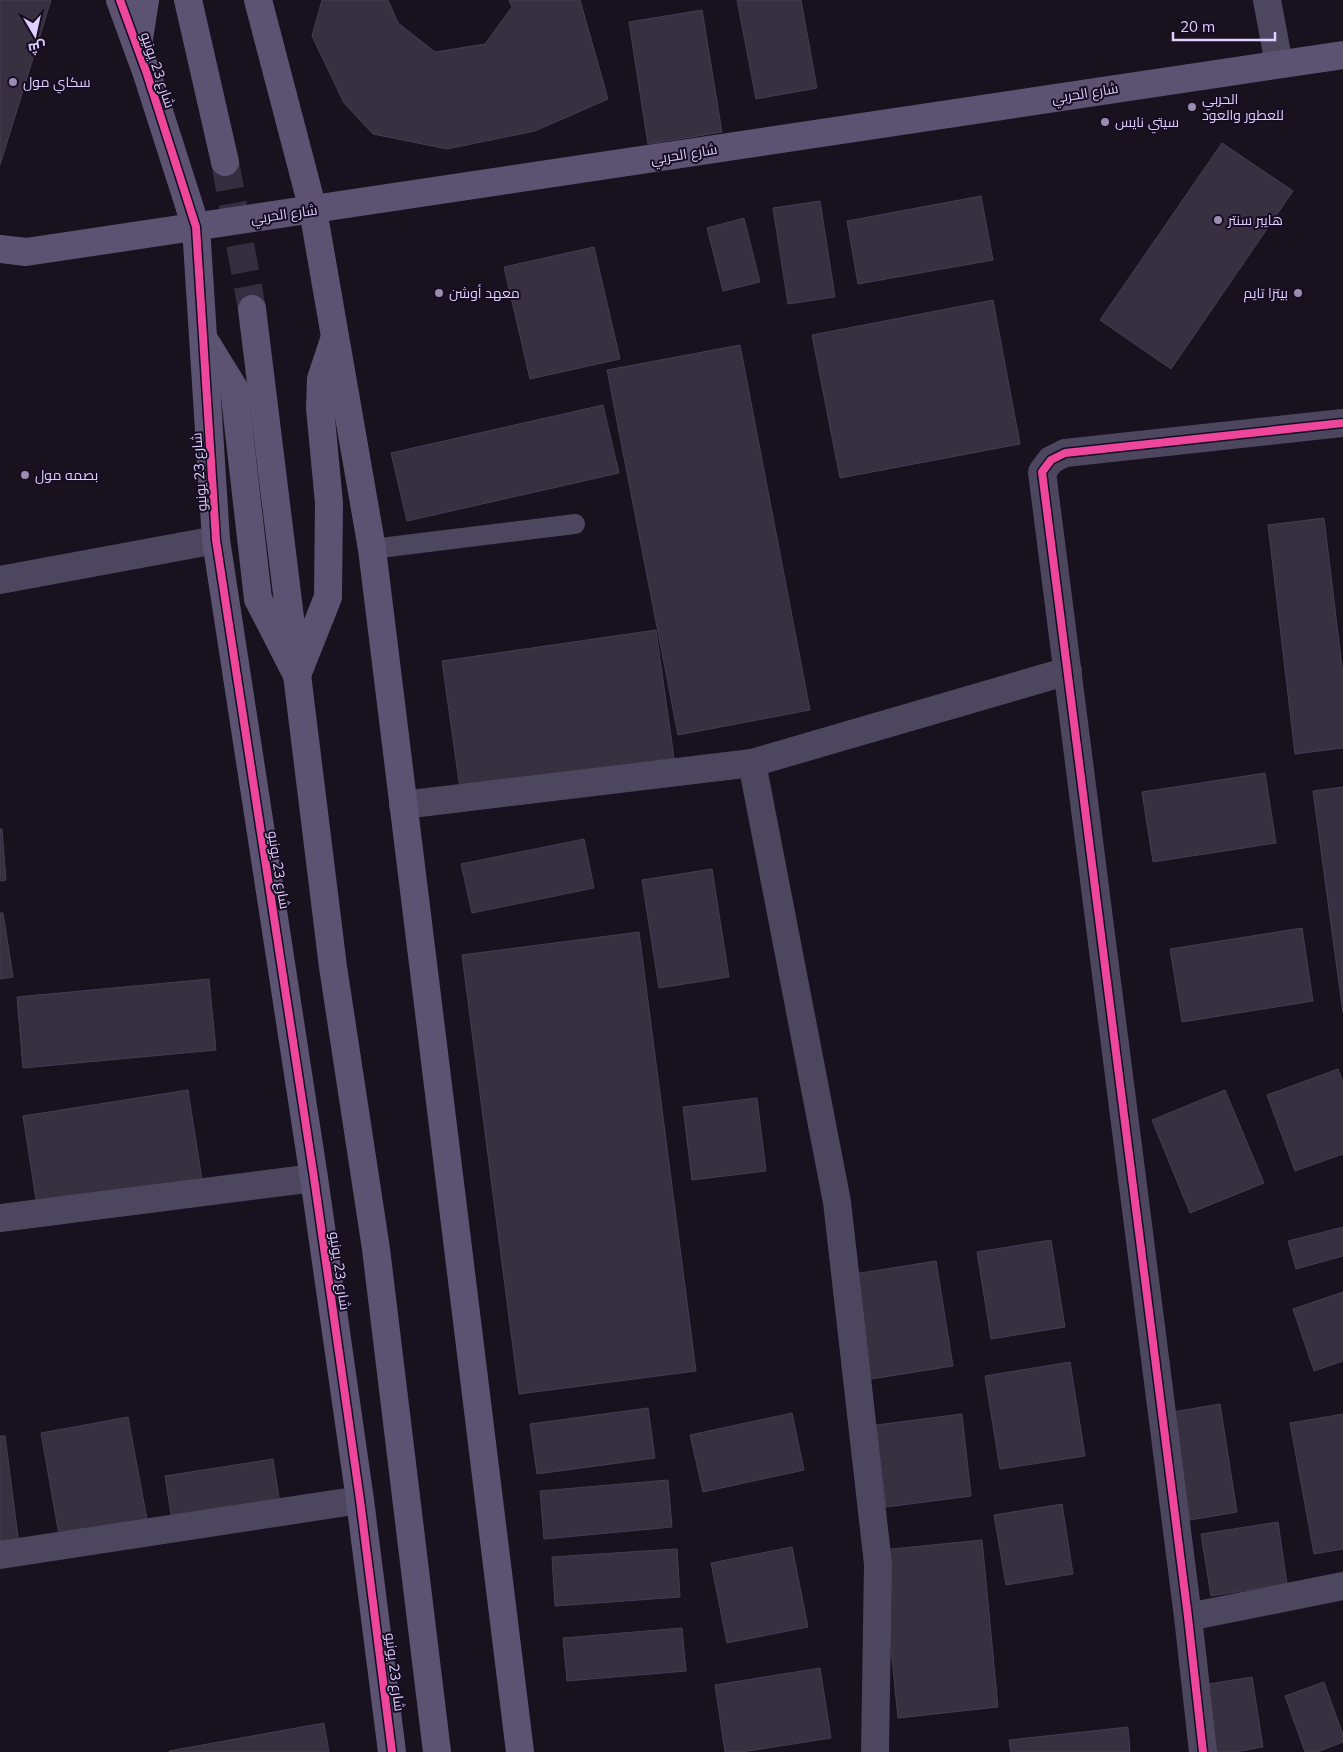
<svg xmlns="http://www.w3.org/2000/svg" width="1343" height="1752" font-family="Mulish,Cairo,sans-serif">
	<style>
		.building { fill: #363040; stroke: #453c52 }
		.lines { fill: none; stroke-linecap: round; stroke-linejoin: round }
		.secondary-tunnel { stroke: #352e40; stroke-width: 28; stroke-dasharray: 28 14; stroke-linecap: butt }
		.lane { stroke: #4d465f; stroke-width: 20 }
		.street { stroke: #4d465f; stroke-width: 28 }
		.secondary { stroke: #5c5372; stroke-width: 28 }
		.cycleway-casing { stroke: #160d23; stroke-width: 11 }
		.cycleway { stroke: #ed469a; stroke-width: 8 }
		.poi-dot { fill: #998db0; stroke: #160d23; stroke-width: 2 }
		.labels { text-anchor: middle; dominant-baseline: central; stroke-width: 4; stroke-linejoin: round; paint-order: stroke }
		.street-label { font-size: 14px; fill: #dfcfff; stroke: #160d23 }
		.poi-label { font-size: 14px; fill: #dfcfff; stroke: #160d23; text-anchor: start }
	</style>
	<rect width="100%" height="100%" fill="#17121e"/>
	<g class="building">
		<polygon points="0,0 51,0 0,165"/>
		<polygon points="322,0 388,0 398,23 435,52 485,44 512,7 509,0 580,0 608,99 535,131 447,149 373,134 344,103 312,36"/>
		<polygon points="737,0 801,0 817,88 756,99"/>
		<polygon points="702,10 722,132 648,144 629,22"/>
		<polygon points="1222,143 1293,191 1171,369 1100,320"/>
		<polygon points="981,196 993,260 858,284 847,221"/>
		<polygon points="820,201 835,297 788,304 773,208"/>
		<polygon points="744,218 760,282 723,291 707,228"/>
		<polygon points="594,247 620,359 530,379 504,267"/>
		<polygon points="993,300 1020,444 840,478 812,335"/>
		<polygon points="740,345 810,710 678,735 607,370"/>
		<polygon points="603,405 619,473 407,521 391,453"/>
		<polygon points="1324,518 1343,675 1343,748 1295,754 1268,525"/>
		<polygon points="656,630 674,758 460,789 442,661"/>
		<polygon points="1265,773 1276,843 1153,862 1142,792"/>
		<polygon points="1343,787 1343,1013 1313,791"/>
		<polygon points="0,829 2,829 6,880 0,881"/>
		<polygon points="584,839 594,888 472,913 461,864"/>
		<polygon points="712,869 729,977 659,988 642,880"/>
		<polygon points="0,913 3,913 13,977 0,979"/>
		<polygon points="1302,928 1313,1001 1182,1022 1170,949"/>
		<polygon points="639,932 696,1371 519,1394 462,955"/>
		<polygon points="209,979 216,1050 23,1068 17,997"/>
		<polygon points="1338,1069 1343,1082 1343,1154 1295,1171 1267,1095"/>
		<polygon points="188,1090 202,1180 37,1206 23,1116"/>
		<polygon points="1225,1090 1264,1183 1190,1213 1152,1120"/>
		<polygon points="757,1098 766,1171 692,1180 683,1107"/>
		<polygon points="1343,1227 1343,1256 1296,1269 1288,1241"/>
		<polygon points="1051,1240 1065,1327 991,1339 977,1252"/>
		<polygon points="936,1261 953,1366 871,1379 854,1274"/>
		<polygon points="1343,1292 1343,1361 1314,1371 1293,1309"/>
		<polygon points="1070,1362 1085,1456 1000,1469 985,1376"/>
		<polygon points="1220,1404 1237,1512 1190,1520 1173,1412"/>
		<polygon points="648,1408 655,1458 537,1474 530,1424"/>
		<polygon points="792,1413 804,1470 703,1492 690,1435"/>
		<polygon points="962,1414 971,1496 886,1507 876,1425"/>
		<polygon points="1343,1414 1343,1549 1314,1554 1290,1423"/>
		<polygon points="128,1417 149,1530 61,1546 41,1433"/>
		<polygon points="0,1436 5,1436 20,1552 0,1555"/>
		<polygon points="273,1459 283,1523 175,1540 165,1476"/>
		<polygon points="668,1480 672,1527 544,1539 540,1491"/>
		<polygon points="1062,1504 1073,1574 1006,1585 994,1515"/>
		<polygon points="1278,1522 1287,1584 1211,1596 1201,1534"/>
		<polygon points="982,1540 998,1707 898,1718 881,1550"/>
		<polygon points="792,1547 808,1627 727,1643 711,1563"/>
		<polygon points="677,1549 680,1597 555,1606 552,1557"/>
		<polygon points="682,1628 686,1671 567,1681 563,1638"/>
		<polygon points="820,1668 831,1738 742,1752 725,1752 715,1685"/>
		<polygon points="1252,1677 1263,1747 1235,1752 1207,1752 1196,1686"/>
		<polygon points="1324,1682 1343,1735 1343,1742 1317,1752 1305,1752 1285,1696"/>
		<polygon points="324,1723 329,1752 169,1752 169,1751"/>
		<polygon points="1128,1727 1130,1752 1011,1752 1009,1740"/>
	</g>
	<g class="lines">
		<polyline class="secondary-tunnel" points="225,162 252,309"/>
		<polyline class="lane" points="372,549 575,524"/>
		<g class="street">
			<polyline points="1267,0 1279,64"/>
			<polyline points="0,580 216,540"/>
			<polyline points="752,763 837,1202 878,1564 875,1752"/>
			<polyline points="403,805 752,763 1068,671"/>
			<polyline points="0,1218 314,1178"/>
			<polyline points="0,1555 360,1500"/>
			<polyline points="1188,1617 1343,1586"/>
			<polyline points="1203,1752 1188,1617 1042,472 1051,460 1065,453 1343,423"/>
		</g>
		<g class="secondary">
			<polyline points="120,0 147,74 196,227 216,540 314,1178 360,1500 392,1752"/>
			<polyline points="188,0 225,162"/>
			<polyline points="258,0 313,210 372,549 520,1752"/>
			<polyline points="138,45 145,0"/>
			<polyline points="0,249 26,252 1343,55"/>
			<polyline points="252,309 333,967 376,1249 437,1752"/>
			<polyline points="205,341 234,388 258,599 297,675 328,597 329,503 320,408 321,379 334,340"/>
		</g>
		<defs>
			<g id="cycleway">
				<polyline points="120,0 147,74 196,227 216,540 314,1178 360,1500 392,1752"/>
				<polyline points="1203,1752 1188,1617 1042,472 1051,460 1065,453 1343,423"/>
			</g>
		</defs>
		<use href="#cycleway" class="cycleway-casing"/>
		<use href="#cycleway" class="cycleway"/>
	</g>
	<g class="poi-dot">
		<circle cx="13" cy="82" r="5"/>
		<circle cx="1192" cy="107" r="5"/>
		<circle cx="1105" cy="122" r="5"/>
		<circle cx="1218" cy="220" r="5"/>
		<circle cx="439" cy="293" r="5"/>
		<circle cx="1298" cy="293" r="5"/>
		<circle cx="25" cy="475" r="5"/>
	</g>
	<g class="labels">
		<g class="street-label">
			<text transform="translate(158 70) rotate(71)">شارع 23 يونيو</text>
			<text transform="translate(1085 93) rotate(-9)">شارع الحربي</text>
			<text transform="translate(684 154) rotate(-9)">شارع الحربي</text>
			<text transform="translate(284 214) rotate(-8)">شارع الحربي</text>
			<text transform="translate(199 472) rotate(-94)">شارع 23 يونيو</text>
			<text transform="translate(279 870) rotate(81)">شارع 23 يونيو</text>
			<text transform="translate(340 1271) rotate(82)">شارع 23 يونيو</text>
			<text transform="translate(395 1672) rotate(83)">شارع 23 يونيو</text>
		</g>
		<g class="poi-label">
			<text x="23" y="82">سكاي مول</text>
			<text x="1202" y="99">الحربي<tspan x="1202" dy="16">للعطور والعود</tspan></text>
			<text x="1115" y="122">سيتي نايس</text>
			<text x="1228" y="220">هايبر سنتر</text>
			<text x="449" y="293">معهد أوشن</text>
			<text x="1288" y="293" text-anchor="end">بيتزا تايم</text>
			<text x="35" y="475">بصمه مول</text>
		</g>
	</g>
	<g transform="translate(35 35) rotate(171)" stroke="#160d23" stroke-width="4" paint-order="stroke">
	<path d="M0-4L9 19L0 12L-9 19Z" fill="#dfcfff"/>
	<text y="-8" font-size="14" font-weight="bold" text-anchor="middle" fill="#dfcfff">ش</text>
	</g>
	<path d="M1173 32v8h102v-8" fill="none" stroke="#dfcfff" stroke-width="2.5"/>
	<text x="1180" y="32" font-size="15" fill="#dfcfff" stroke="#160d23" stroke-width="4" paint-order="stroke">20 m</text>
</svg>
